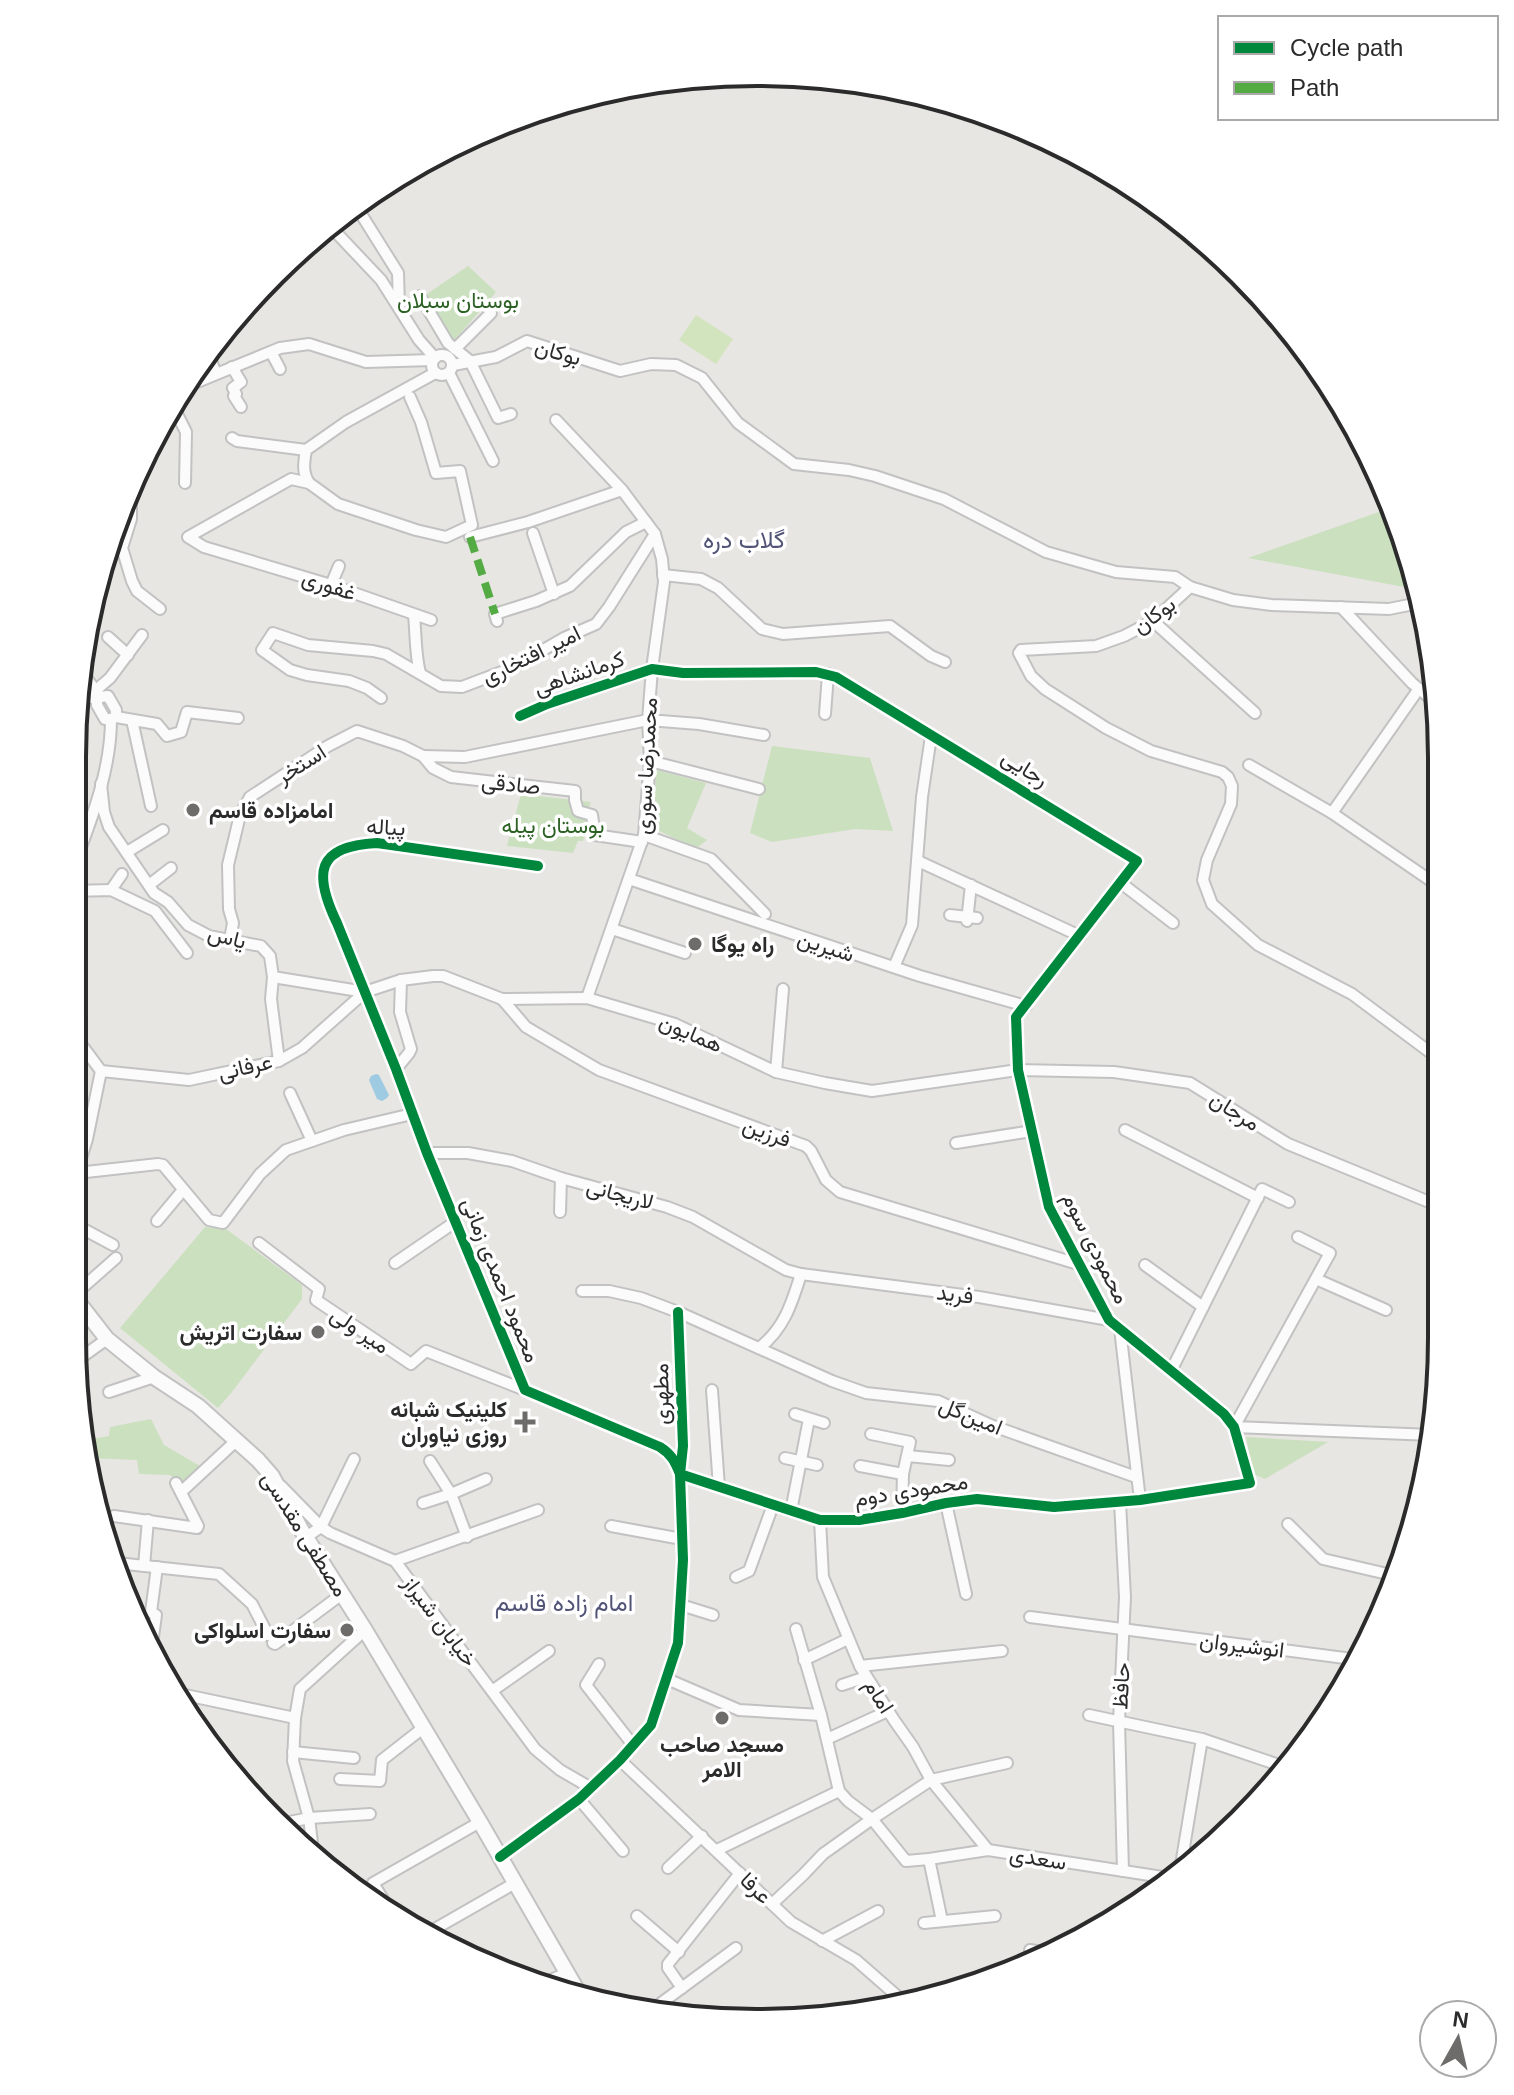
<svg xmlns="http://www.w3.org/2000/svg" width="1514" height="2095" font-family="Helvetica,Vazirmatn,sans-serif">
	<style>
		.green { fill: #cae0bf }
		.pitch { fill: #d2e4bd }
		.water { fill: #9ecbe1 }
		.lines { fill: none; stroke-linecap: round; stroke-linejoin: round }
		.street-casing { stroke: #c2c2c2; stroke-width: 14 }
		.secondary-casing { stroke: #c2c2c2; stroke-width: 18 }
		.street { stroke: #fcfbfb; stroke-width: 10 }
		.secondary { stroke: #fcfbfb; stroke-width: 14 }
		.quiet { stroke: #54ab44; stroke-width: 8; stroke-dasharray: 16 8; stroke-linecap: butt }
		.cycleway-casing { stroke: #fff; stroke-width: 15 }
		.cycleway { stroke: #00873e; stroke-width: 10 }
		.poi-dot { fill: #6d6c6b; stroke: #fff; stroke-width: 3 }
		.labels { text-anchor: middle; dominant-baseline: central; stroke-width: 7; stroke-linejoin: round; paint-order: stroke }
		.park-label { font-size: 22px; fill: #2b6123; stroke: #fff }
		.street-label { font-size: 22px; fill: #2b2b2b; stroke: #fff }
		.poi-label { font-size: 22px; font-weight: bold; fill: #2b2b2b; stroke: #fff; text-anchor: end }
		.neighbourhood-label { font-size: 24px; fill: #515477; stroke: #fff }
		.rim { fill: none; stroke: #2b2b2b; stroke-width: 4 }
	</style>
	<rect width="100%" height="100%" fill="#e8e6e2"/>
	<g class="green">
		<polygon points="468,266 496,292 454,341 427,294"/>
		<polygon points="1393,507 1415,589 1248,558"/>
		<polygon points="772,746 870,758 893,831 855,829 772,842 750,833"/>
		<polygon points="656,770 706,783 687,828 707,840 698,847 682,842 653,828"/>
		<polygon points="521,794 591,802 588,811 591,816 583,841 578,841 573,853 507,846"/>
		<polygon points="205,1227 226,1229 302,1285 302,1299 232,1392 218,1408 120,1328"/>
		<polygon points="151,1419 164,1445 200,1466 182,1484 170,1475 139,1474 137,1460 88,1458 83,1421 86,1440 109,1436 110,1427"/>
		<polygon points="1246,1437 1328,1442 1265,1479 1253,1474"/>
	</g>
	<polygon class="pitch" points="696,315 733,339 716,364 679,340"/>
	<polygon class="water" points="376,1074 379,1075 389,1095 387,1098 382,1101 377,1099 369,1080 371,1076"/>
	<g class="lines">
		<defs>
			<g id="street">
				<polyline points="356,206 398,273 399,307"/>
				<polyline points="329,225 381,280 419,340 435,358"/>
				<polyline points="296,254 300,259"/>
				<polyline points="420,296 448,343 470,361 498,418 511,414"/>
				<polyline points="455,349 491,313"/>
				<polyline points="271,352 280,369"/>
				<circle cx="442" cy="365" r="10"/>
				<polyline points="210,358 216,374"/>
				<polyline points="453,365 496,357 527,341 620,371 651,364 676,365 702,378 738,423 794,464 849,470 875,476 944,499 1046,552 1116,572 1175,577 1190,587 1233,600 1272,605 1389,609 1419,603"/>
				<polyline points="232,367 241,382 233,388 236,394 234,396 241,407"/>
				<polyline points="449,373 493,461"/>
				<polyline points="183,390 197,382 280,348 309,344 366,362 433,360"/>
				<polyline points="410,397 421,422 436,473 460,471 472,525 446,537 416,530 338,504 309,483 291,479 188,537 204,547 331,585 431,620"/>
				<polyline points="172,404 186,432 185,483"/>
				<polyline points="556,420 622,490 655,534 662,559 664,582 652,669 648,720 650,761 644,835 587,998"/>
				<polyline points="232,438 237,441 306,450"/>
				<path d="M309,483C302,472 304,462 306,450L346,422L435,373"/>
				<polyline points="131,502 131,519 122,548 132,581 137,591 160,609"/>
				<polyline points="533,533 554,594"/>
				<polyline points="470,537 528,522 622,490"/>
				<polyline points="663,575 701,579 718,588 762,629 783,634 890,626 931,656 945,662"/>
				<polyline points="331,585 339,566"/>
				<polyline points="1190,587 1153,621 1124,636 1096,646 1021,650 1019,653 1031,676 1045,689 1106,728 1151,751 1222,772 1228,777 1232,786 1231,804 1207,860 1203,880 1212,904 1258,945 1352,994 1439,1059"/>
				<polyline points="1341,607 1412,683 1436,703"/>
				<path d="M414,615C416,635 415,654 420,673"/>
				<polyline points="497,621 495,614 536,601 570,586 626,532 646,522"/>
				<polyline points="1153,621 1255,713"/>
				<polyline points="108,637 128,655"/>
				<polyline points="81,671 99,695"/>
				<polyline points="96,690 110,678 142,635"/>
				<polyline points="1418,690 1332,813 1437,885"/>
				<polyline points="78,692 97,700"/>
				<polyline points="100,697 97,700 97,705 105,719 111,719 116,717 157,724 167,736 181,732 187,712 238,718"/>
				<polyline points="100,697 108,696 116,710 116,717"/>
				<polyline points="381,698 367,688 349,681 307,675 290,670 262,650 273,633 308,645 373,651 386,654 441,686 462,687 512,668 564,638 596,624 609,607 655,534"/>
				<polyline points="825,714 828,674"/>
				<path d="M520,716L547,704L652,669L683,673L816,672L836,677C936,739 1037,799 1137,861L1016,1017L1018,1070L1049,1207L1109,1320L1224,1414L1234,1427L1250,1483L1140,1500L1054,1507L977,1499L946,1503L902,1513L859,1520H820L680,1474L683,1446L678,1312"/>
				<polyline points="132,720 151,806"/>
				<polyline points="423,756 465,757 648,720 699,724 764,735"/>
				<polyline points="650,761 759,789"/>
				<polyline points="1249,765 1332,813"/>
				<polyline points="101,784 104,812 109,827 154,893 168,902 188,925 209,936 261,946 270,956 273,977 365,992"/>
				<polyline points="72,801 88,826"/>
				<polyline points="644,835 711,859 765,914"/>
				<polyline points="127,852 163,830"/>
				<polyline points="918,861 1080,936"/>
				<path d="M72,871C90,823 111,772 111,719"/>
				<polyline points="629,879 920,976 1026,1006"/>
				<polyline points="1121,883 1173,923"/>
				<polyline points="149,885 171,868"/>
				<polyline points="111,890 122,874"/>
				<polyline points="72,891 111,890 155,911 187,953"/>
				<polyline points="950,915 977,918"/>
				<polyline points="967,921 971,885"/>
				<polyline points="612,929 685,953"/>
				<polyline points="230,939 233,923 229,909 228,865 240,815 250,797 328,746 357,731 403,746 423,756 433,768 451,777 575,791 575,800 578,811 592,815 595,835 642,842"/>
				<polyline points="894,967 912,925 922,797 931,736"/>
				<polyline points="273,977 271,999 279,1061"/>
				<polyline points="502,999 526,1027 599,1070 806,1146 811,1151 826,1180 840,1192 1078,1264"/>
				<polyline points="396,1069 409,1053 411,1049 400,1012 401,980"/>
				<polyline points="101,1071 189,1080 279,1061 302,1048 365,992 401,980 433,976 443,976 502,999 587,998 675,1024 776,1072 825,1083 872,1091 1018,1070 1114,1072 1190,1083 1288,1144 1439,1206"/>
				<polyline points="776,1072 783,989"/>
				<polyline points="290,1093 312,1141"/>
				<polyline points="1125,1130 1258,1198"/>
				<polyline points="956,1143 1032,1131"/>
				<polyline points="427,1153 468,1153 512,1161 561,1178 667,1207 693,1217 786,1270 801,1274 979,1297 1109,1320"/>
				<polyline points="77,1173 158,1164 163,1165 209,1220 223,1223 260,1174 286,1150 344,1130 412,1114"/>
				<polyline points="72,1188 87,1139 101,1071 72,1032"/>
				<polyline points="560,1212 561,1178"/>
				<polyline points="157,1221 183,1190"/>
				<polyline points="72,1223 113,1245"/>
				<polyline points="1298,1237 1330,1253 1234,1427 1432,1435"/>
				<polyline points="259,1243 319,1289 316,1300 411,1364 426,1351 525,1390"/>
				<polyline points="395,1263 455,1222"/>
				<polyline points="1145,1265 1203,1307"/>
				<polyline points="1316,1279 1386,1310"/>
				<polyline points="582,1291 609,1291 641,1298 678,1312 832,1381 866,1393 938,1401 993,1426 1136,1477"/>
				<polyline points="73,1296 116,1258"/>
				<polyline points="1120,1329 1140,1500"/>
				<path d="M759,1348C784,1329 792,1303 801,1274"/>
				<polyline points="79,1359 107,1339"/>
				<polyline points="1171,1371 1262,1189 1289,1202"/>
				<polyline points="712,1390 719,1487"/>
				<polyline points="109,1392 154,1377"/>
				<polyline points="795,1414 824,1423"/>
				<polyline points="871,1434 910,1442 903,1474 902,1513"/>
				<polyline points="908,1456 949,1460"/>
				<polyline points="785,1458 817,1465"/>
				<polyline points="430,1461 451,1494 467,1537"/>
				<polyline points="860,1466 903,1474"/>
				<polyline points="281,1486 321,1527 330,1533 395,1561 535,1749 560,1770 591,1788"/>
				<polyline points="181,1492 237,1440"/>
				<polyline points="1120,1502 1125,1597 1119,1721 1123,1871"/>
				<polyline points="423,1503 451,1494 486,1479"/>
				<polyline points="946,1503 966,1594"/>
				<polyline points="791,1511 809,1419"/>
				<polyline points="114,1516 197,1528 198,1526 176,1483"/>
				<polyline points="820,1520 823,1577 860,1666 894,1720 913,1747 931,1780 988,1850"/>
				<polyline points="1288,1524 1323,1559 1396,1576"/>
				<polyline points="611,1526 682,1539"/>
				<polyline points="306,1537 321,1527 354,1459"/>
				<polyline points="395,1561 538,1510"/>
				<polyline points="117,1563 219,1574 252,1604 268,1635"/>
				<polyline points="144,1566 148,1520"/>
				<polyline points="736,1577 749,1571 773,1505"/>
				<polyline points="681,1605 713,1615"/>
				<polyline points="1030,1617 1360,1660"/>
				<polyline points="796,1629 821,1715 839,1791 848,1801 872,1819 906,1861 929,1859 988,1850 1169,1878"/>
				<polyline points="153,1637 156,1615 151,1612 157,1567"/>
				<polyline points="273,1643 275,1644 342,1594"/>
				<polyline points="804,1660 848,1639"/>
				<polyline points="599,1664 586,1685 633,1745"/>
				<polyline points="860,1666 1002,1651"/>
				<polyline points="667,1679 739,1710 821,1715"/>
				<polyline points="842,1685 866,1677"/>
				<polyline points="492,1691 549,1651"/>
				<polyline points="176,1693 295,1718"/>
				<polyline points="1089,1715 1202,1739 1288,1768"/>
				<polyline points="827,1739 888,1711"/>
				<polyline points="293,1752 354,1758"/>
				<polyline points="620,1760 791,1922 856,1960 904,2002"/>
				<polyline points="340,1779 380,1781 382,1760 423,1728"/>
				<polyline points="579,1799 623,1851"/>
				<polyline points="280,1824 309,1818 370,1814"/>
				<polyline points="717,1850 839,1791"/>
				<path d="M500,1857L579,1799L620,1760L651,1725L678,1643L683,1560L680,1474C675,1461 671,1454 660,1447L525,1390L427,1153L396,1069L337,923C313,873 316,846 377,843L538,866"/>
				<polyline points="314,1859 309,1818 293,1761 295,1718 300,1689 365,1630"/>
				<polyline points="929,1859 942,1921"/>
				<polyline points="668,1868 702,1836"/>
				<polyline points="1180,1871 1202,1739"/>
				<polyline points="1149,1890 1163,1877"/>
				<polyline points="384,1901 373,1883 480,1822"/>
				<polyline points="772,1904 803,1875 823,1854 872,1819 931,1780 1007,1763"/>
				<polyline points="637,1916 679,1952"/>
				<polyline points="924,1923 995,1916"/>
				<polyline points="426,1934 515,1883"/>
				<polyline points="822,1941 878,1911"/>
				<polyline points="1030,1950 1048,1953"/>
				<polyline points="548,1981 568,1973"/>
				<polyline points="682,1988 668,1968 668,1964 740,1873"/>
				<polyline points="649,2012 736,1948"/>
			</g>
			<polyline id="secondary" points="72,1294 107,1339 154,1377 198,1406 258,1460 272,1476 302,1531 365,1630 480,1822 577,1990"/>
		</defs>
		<use href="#street" class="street-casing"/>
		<use href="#secondary" class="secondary-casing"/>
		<use href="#street" class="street"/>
		<use href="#secondary" class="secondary"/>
		<polyline class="quiet" points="470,537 495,614"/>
		<defs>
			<g id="cycleway">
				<path d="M520,716L547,704L652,669L683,673L816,672L836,677C936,739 1037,799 1137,861L1016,1017L1018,1070L1049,1207L1109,1320L1224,1414L1234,1427L1250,1483L1140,1500L1054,1507L977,1499L946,1503L902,1513L859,1520H820L680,1474L683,1446L678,1312"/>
				<path d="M500,1857L579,1799L620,1760L651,1725L678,1643L683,1560L680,1474C675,1461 671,1454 660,1447L525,1390L427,1153L396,1069L337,923C313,873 316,846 377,843L538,866"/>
			</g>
		</defs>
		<use href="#cycleway" class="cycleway-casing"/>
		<use href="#cycleway" class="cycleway"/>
	</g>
	<g class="poi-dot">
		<circle cx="193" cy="810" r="8"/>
		<circle cx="695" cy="944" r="8"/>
		<circle cx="318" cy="1332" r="8"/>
		<path d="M521 1410h8v8h8v8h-8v8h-8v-8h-8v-8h8z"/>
		<circle cx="347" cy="1630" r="8"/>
		<circle cx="722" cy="1718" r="8"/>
	</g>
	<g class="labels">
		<g class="park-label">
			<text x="458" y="300">بوستان سبلان</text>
			<text x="553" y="825">بوستان پیله</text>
		</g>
		<g class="street-label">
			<text transform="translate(558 352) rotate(16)">بوکان</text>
			<text transform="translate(329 585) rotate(18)">غفوری</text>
			<text transform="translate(1154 615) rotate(-36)">بوکان</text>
			<text transform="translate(531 655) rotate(-26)">امیر افتخاری</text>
			<text transform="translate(579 673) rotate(-19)">کرمانشاهی</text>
			<text transform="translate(301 764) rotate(-32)">استخر</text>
			<text transform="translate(646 766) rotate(-87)">محمدرضا سوری</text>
			<text transform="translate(1025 768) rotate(32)">رجایی</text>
			<text transform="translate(511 784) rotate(6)">صادقی</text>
			<text transform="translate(386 827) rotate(3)">پیاله</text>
			<text transform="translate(227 937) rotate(14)">یاس</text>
			<text transform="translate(826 946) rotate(18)">شیرین</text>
			<text transform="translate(691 1033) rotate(23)">همایون</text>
			<text transform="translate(245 1067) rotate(-13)">عرفانی</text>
			<text transform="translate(1235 1111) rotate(32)">مرجان</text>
			<text transform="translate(767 1132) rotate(20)">فرزین</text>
			<text transform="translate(620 1194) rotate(15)">لاریجانی</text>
			<text transform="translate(1096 1248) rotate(63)">محمودی سوم</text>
			<text transform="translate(501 1280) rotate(68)">محمود احمدی زمانی</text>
			<text transform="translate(955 1294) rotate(7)">فرید</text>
			<text transform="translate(360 1330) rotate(34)">میر ولی</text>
			<text transform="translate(661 1394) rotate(-91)">مطهری</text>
			<text transform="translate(971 1416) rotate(22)">امین‌گل</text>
			<text transform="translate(911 1490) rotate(-9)">محمودی دوم</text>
			<text transform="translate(305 1534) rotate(58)">مصطفی مقدسی</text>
			<text transform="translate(440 1621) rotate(53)">خیابان شیراز</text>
			<text transform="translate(1242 1645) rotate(7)">انوشیروان</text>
			<text transform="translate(1121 1686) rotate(-87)">حافظ</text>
			<text transform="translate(879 1696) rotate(58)">امام</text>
			<text transform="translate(1038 1858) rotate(9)">سعدی</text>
			<text transform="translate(756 1888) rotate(44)">عرفا</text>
		</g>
		<g class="poi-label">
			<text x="209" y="810" text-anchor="start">امامزاده قاسم</text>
			<text x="711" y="944" text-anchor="start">راه یوگا</text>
			<text x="302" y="1332">سفارت اتریش</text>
			<text x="507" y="1409">کلینیک شبانه<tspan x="507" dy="25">روزی نیاوران</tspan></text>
			<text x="331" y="1630">سفارت اسلواکی</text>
			<text x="722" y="1744" text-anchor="middle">مسجد صاحب<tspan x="722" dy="25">الامر</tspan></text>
		</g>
		<g class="neighbourhood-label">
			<text x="744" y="539">گلاب دره</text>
			<text x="564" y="1602">امام زاده قاسم</text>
		</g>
	</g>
	<path d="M0 0H1514V2095H0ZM757 86H757A671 671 0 0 1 1428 757V1338A671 671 0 0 1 757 2009H757A671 671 0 0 1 86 1338V757A671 671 0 0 1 757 86Z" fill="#fff" fill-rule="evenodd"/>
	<path class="rim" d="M757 86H757A671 671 0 0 1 1428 757V1338A671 671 0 0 1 757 2009H757A671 671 0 0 1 86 1338V757A671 671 0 0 1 757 86Z"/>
	<rect x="1218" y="16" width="280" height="104" fill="#ffffff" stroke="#aaaaaa" stroke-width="2"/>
	<rect x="1234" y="42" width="40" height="12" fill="#00873e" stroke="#aaaaaa" stroke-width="2"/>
	<text x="1290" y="56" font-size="24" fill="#2b2b2b">Cycle path</text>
	<rect x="1234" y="82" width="40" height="12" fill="#54ab44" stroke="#aaaaaa" stroke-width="2"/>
	<text x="1290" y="96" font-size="24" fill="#2b2b2b">Path</text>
	<g transform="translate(1458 2039) rotate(8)"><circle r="38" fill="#ffffff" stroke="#aaaaaa" stroke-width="2"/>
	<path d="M0-6L14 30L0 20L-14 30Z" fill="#6d6c6b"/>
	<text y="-12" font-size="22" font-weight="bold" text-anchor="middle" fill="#2b2b2b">N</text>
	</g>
</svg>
